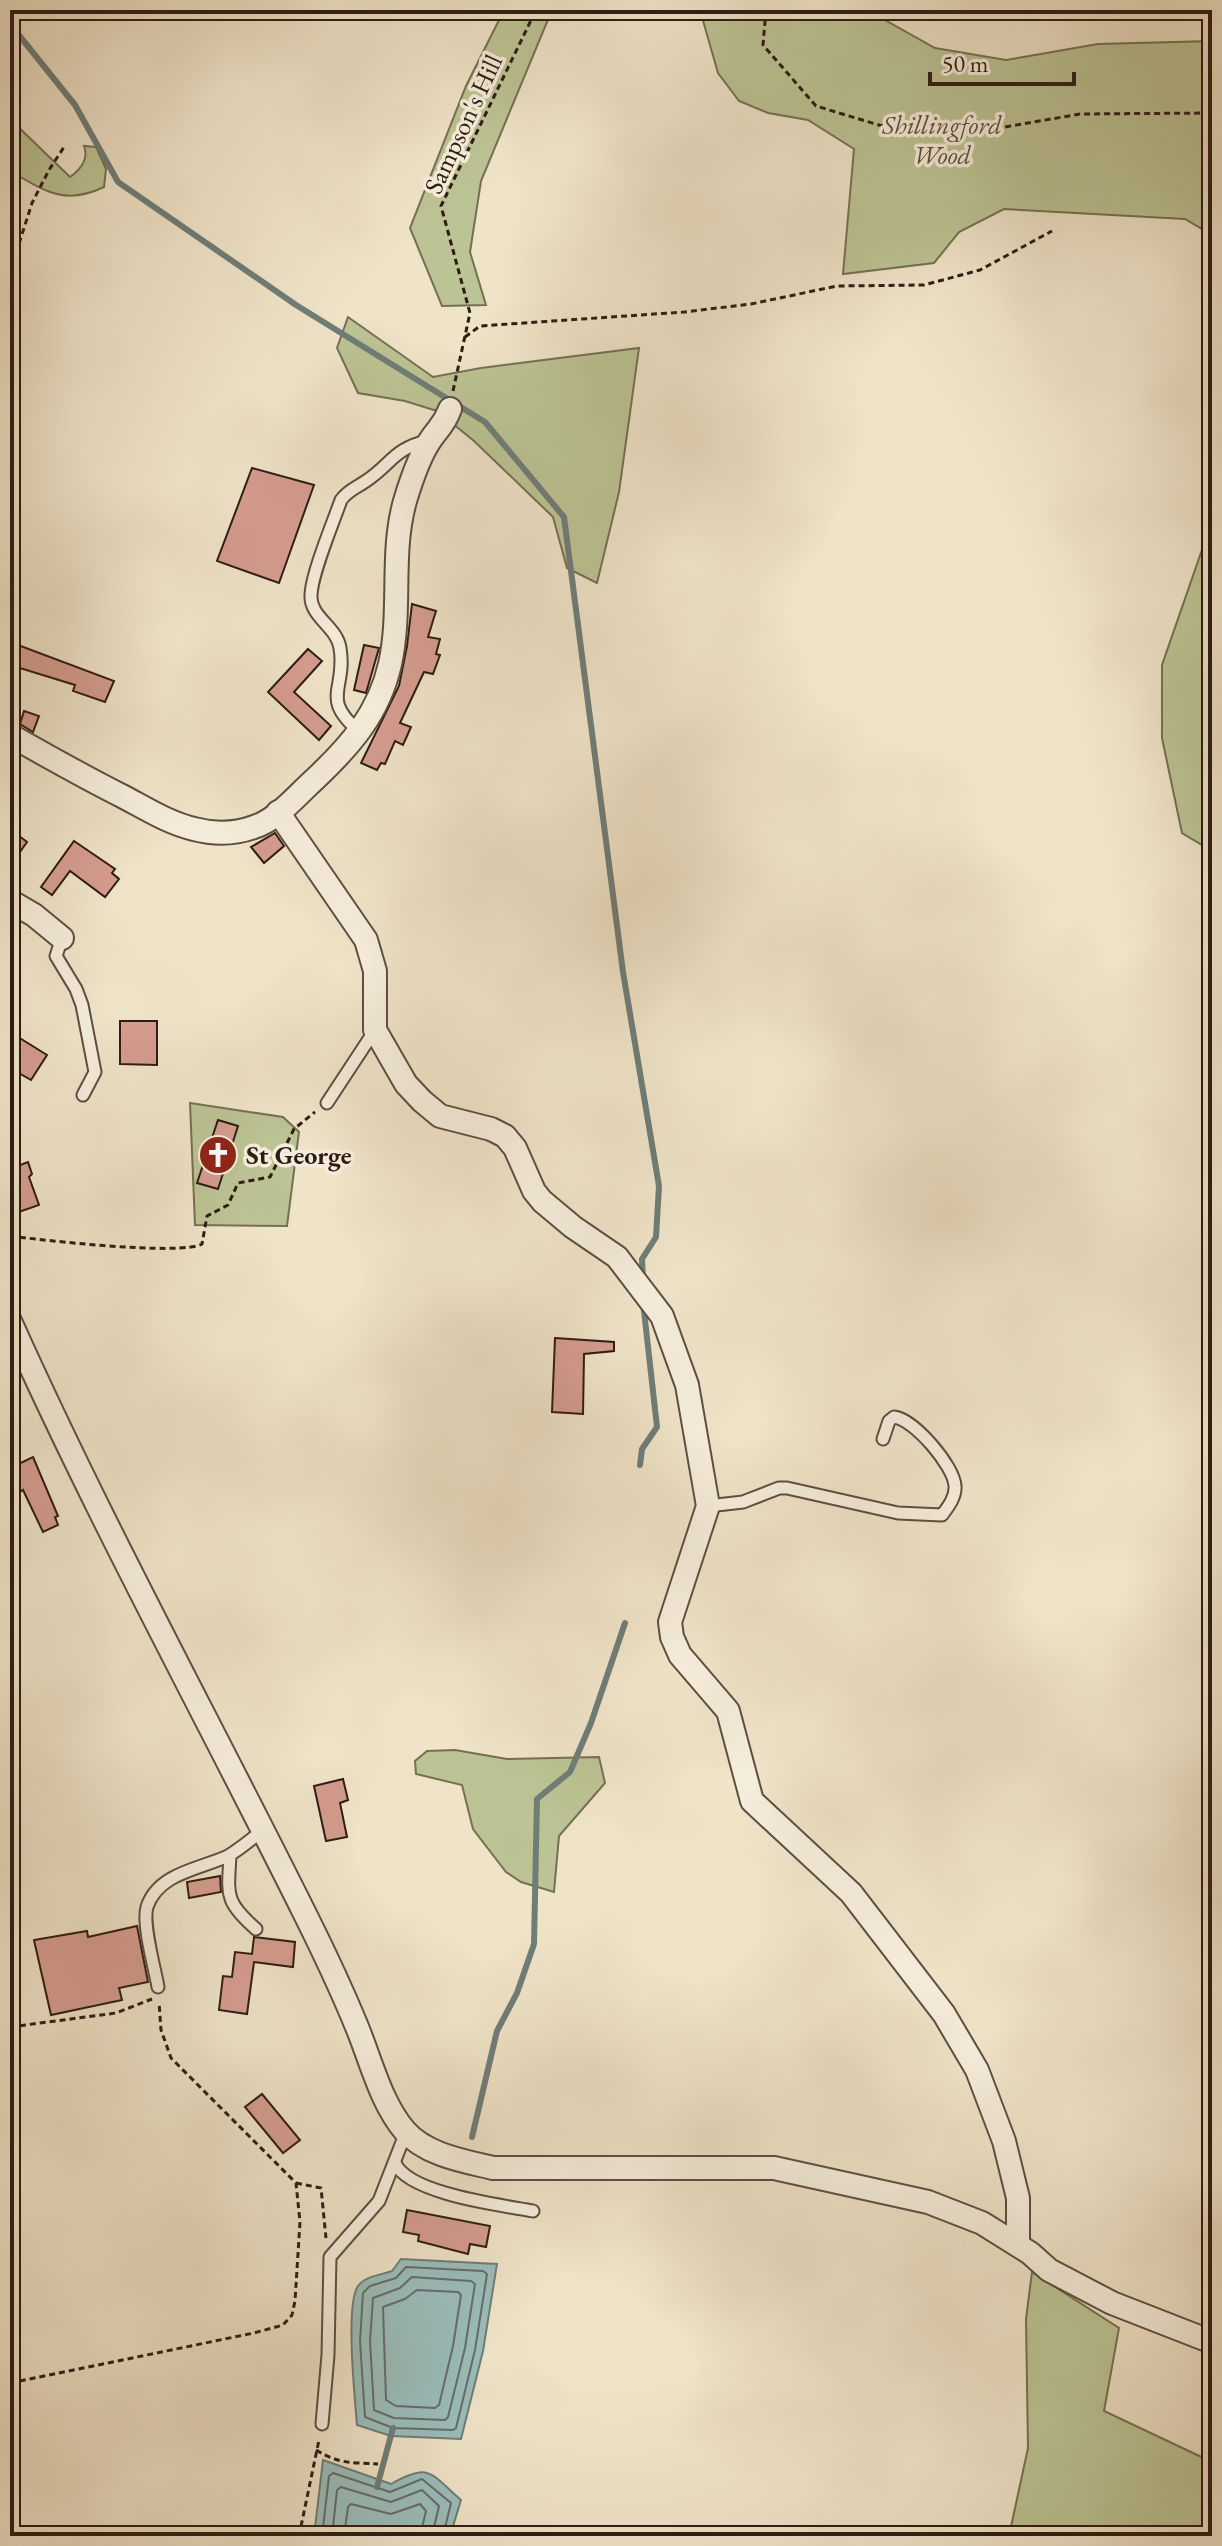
<svg xmlns="http://www.w3.org/2000/svg" width="1222" height="2546" font-family="'EB Garamond',serif">
	<style>
		.green { fill: #bcc394; stroke: #757054; stroke-width: 2 }
		.water { fill: #9abdbb; stroke: #6f7d78; stroke-width: 2 }
		.lines { fill: none; stroke-linecap: round; stroke-linejoin: round }
		.shore { stroke: #646c68; stroke-width: 2 }
		.stream { stroke: #6f7d78; stroke-width: 6 }
		.building { fill: #d59c8f; stroke: #2e1c14; stroke-width: 2 }
		.lane-casing { stroke: #5e4e41; stroke-width: 15 }
		.street-casing { stroke: #5e4e41; stroke-width: 26 }
		.path { stroke: #2e1c14; stroke-width: 3; stroke-dasharray: 6 4; stroke-linecap: butt }
		.lane { stroke: #f5eddb; stroke-width: 11 }
		.street { stroke: #f5eddb; stroke-width: 22 }
		.labels { text-anchor: middle; dominant-baseline: central; stroke-width: 7; stroke-linejoin: round; paint-order: stroke }
		.street-label { font-size: 26px; fill: #2e1c14; stroke: #f5eddb }
		.park-label { font-size: 26px; font-style: italic; fill: #594e3a; stroke: #f5eddb }
		.poi-label { font-size: 26px; font-weight: bold; fill: #2e1c14; stroke: #f5eddb; text-anchor: start }
	</style>
	<rect width="100%" height="100%" fill="#efe3c8"/>
	<filter id="stains"><feTurbulence type="fractalNoise" baseFrequency=".0025" numOctaves="4"/><feColorMatrix values="0 0 0 0 .2 0 0 0 0 .09 0 0 0 0 .02 0 0 0 .5 -.17"/></filter>
	<radialGradient id="worn" r=".72"><stop offset=".6" stop-color="#630" stop-opacity="0"/><stop offset="1" stop-color="#630" stop-opacity=".3"/></radialGradient>
	<g class="green">
		<polygon points="504,10 552,10 481,181 470,252 486,305 442,306 410,228 466,86"/>
		<polygon points="700,10 867,10 935,48 1006,60 1098,44 1212,41 1212,235 1185,219 1004,209 959,232 934,263 843,274 854,149 808,120 768,113 739,101 718,73"/>
		<path d="M10,119L70,177C80,170 89,159 84,146L96,147L106,169L104,187C64,206 45,191 10,171Z"/>
		<polygon points="348,317 433,377 481,368 639,348 619,492 597,583 567,568 553,517 474,441 437,411 405,401 358,393 337,348"/>
		<polygon points="1212,521 1212,851 1182,833 1162,738 1162,665"/>
		<polygon points="190,1103 283,1117 299,1132 287,1226 195,1225"/>
		<polygon points="455,1750 507,1759 599,1757 605,1783 559,1836 554,1892 521,1882 506,1872 473,1829 462,1785 416,1774 415,1761 427,1751"/>
		<polygon points="1032,2272 1119,2328 1104,2411 1212,2462 1212,2536 1009,2536 1028,2448 1026,2319"/>
	</g>
	<g class="water">
		<path d="M401,2259L497,2264L483,2351L461,2439L391,2436L357,2425C355,2399 345,2305 358,2286C365,2276 381,2275 392,2271Z"/>
		<path d="M323,2460L391,2484C430,2462 430,2473 461,2500L450,2536H314Z"/>
	</g>
	<g class="lines">
		<g class="shore">
			<polygon points="406,2267 483,2271 487,2274 475,2350 456,2428 453,2430 393,2428 365,2417 360,2341 363,2293 370,2286 396,2278"/>
			<polygon points="412,2277 471,2281 475,2284 465,2348 448,2417 445,2420 394,2418 374,2410 370,2341 373,2298 400,2288"/>
			<polygon points="417,2290 458,2292 461,2295 453,2346 439,2405 435,2408 396,2406 386,2400 383,2307 405,2299"/>
			<polyline points="322,2536 329,2476 333,2473 390,2492 422,2479 451,2503 443,2536"/>
			<polyline points="332,2536 337,2490 341,2487 391,2502 422,2490 439,2506 432,2536"/>
			<polyline points="344,2536 348,2507 351,2504 391,2514 420,2504 426,2511 420,2536"/>
		</g>
		<g class="stream">
			<polyline points="10,24 75,105 118,182 296,305 485,422 564,517 623,972 659,1186 656,1237 642,1259 643,1279"/>
			<polyline points="640,1465 642,1449 657,1427 643,1302"/>
			<polyline points="472,2137 497,2031 517,1993 534,1944 537,1799 570,1772 591,1723 625,1623"/>
			<polyline points="377,2487 393,2428"/>
		</g>
	</g>
	<g class="building">
		<polygon points="252,468 314,485 279,583 217,561"/>
		<polygon points="412,604 436,611 428,637 440,639 436,654 440,655 433,674 424,672 400,723 411,727 403,745 395,741 385,764 381,763 377,770 361,763 399,686 407,646"/>
		<polygon points="10,642 114,681 105,702 73,691 75,685 10,665"/>
		<polygon points="364,645 379,648 366,693 354,690"/>
		<polygon points="308,649 322,661 294,692 331,726 319,740 268,692"/>
		<polygon points="24,711 39,716 33,732 20,724"/>
		<polygon points="10,829 27,842 10,866"/>
		<polygon points="275,833 284,846 264,863 251,847"/>
		<polygon points="74,841 115,869 112,873 119,879 105,897 70,871 52,895 41,887"/>
		<polygon points="120,1021 157,1021 157,1065 120,1064"/>
		<polygon points="10,1032 47,1055 31,1080 10,1068"/>
		<polygon points="218,1120 238,1126 218,1189 197,1183"/>
		<polygon points="28,1162 32,1174 29,1177 39,1205 10,1215 10,1169"/>
		<polygon points="555,1338 614,1342 614,1351 584,1354 583,1414 552,1412"/>
		<polygon points="33,1457 58,1516 55,1517 58,1525 43,1532 23,1490 10,1497 10,1468"/>
		<polygon points="343,1779 348,1800 340,1803 347,1837 326,1841 314,1786"/>
		<polygon points="220,1876 221,1892 189,1898 187,1882"/>
		<polygon points="137,1926 148,1982 119,1988 122,2000 51,2015 34,1940 87,1931 88,1937"/>
		<polygon points="254,1937 295,1942 293,1967 254,1962 247,2014 219,2010 223,1976 232,1977 235,1952 252,1954"/>
		<polygon points="262,2094 300,2140 283,2153 245,2107"/>
		<polygon points="407,2210 490,2226 486,2247 470,2244 468,2254 418,2241 419,2235 403,2232"/>
	</g>
	<g class="lines">
		<defs>
			<g id="lane">
				<path d="M360,732C319,698 347,690 340,648C337,627 310,617 311,596C311,575 333,523 341,500C348,490 356,488 366,481C393,463 392,449 430,440"/>
				<polyline points="62,938 56,956 76,989 82,1005 95,1072 83,1095"/>
				<polyline points="327,1103 375,1030"/>
				<path d="M708,1506L743,1502L779,1488H787L898,1513L942,1515C948,1507 956,1497 955,1486C954,1466 914,1419 894,1417L889,1421L883,1439"/>
				<path d="M230,1855C228,1895 224,1901 256,1929"/>
				<path d="M158,1987C155,1969 142,1924 147,1907C158,1873 200,1869 228,1856C240,1849 252,1839 263,1830"/>
				<path d="M395,2163C409,2194 501,2205 533,2211"/>
				<polyline points="322,2424 328,2355 330,2257 379,2201 406,2132"/>
			</g>
			<g id="street">
				<path d="M10,735C47,756 84,777 122,796C145,808 168,823 194,829C213,834 235,834 254,827C277,820 297,795 315,779C351,745 379,713 390,664C402,610 390,554 405,501C411,481 419,456 431,439C440,426 444,425 450,409"/>
				<polyline points="278,812 366,940 375,971 375,1030 406,1084 422,1101 440,1116 491,1129 505,1136 515,1148 534,1191 542,1201 573,1227 617,1257 662,1316 687,1385 708,1506 670,1622 672,1637 680,1655 728,1711 752,1801 851,1893 944,2014 977,2070 1004,2141 1018,2198 1018,2245"/>
				<polyline points="10,901 34,915 62,938"/>
				<path d="M10,1321C100,1522 206,1715 304,1912C323,1950 341,1988 357,2027C371,2061 381,2103 405,2131C426,2155 464,2161 493,2168H774L928,2202L982,2223L1030,2253L1049,2270L1112,2303L1212,2342"/>
			</g>
		</defs>
		<use href="#lane" class="lane-casing"/>
		<use href="#street" class="street-casing"/>
		<g class="path">
			<polyline points="766,10 763,45 816,106 912,135 970,133 1080,114 1212,113"/>
			<polyline points="10,272 32,203 49,170 64,147"/>
			<polyline points="465,337 480,326 684,312 751,304 837,286 924,285 980,270 1052,231"/>
			<polyline points="453,391 470,313 441,206 536,10"/>
			<path d="M10,1236C41,1240 181,1256 202,1244L207,1216L228,1205L238,1183L270,1177L294,1129L315,1112"/>
			<polyline points="10,2027 116,2013 152,1999"/>
			<polyline points="296,2183 321,2188 326,2238"/>
			<polyline points="10,2383 254,2333 283,2325 292,2315 295,2301 300,2222 296,2183 171,2058 161,2030 159,2002"/>
			<path d="M316,2450C341,2465 352,2462 378,2464"/>
			<polyline points="299,2536 319,2440"/>
		</g>
		<use href="#lane" class="lane"/>
		<use href="#street" class="street"/>
	</g>
	<defs>
		<symbol id="church-disc" viewBox="-11 -11 22 22"><circle r="9.5" fill="#8f2418" stroke="#f5eddb"/><path d="M-1.2-6h2.4v3.5h3.3v2.4h-3.3V6h-2.4V-.1h-3.3v-2.4h3.3Z" fill="#fff"/></symbol>
	</defs>
	<g fill-rule="evenodd">
		<use href="#church-disc" x="196" y="1133" width="44" height="44"/>
	</g>
	<g class="labels">
		<g class="street-label">
			<text transform="translate(463 124) rotate(-65)">Sampson's Hill</text>
		</g>
		<g class="park-label">
			<text x="942" y="125">Shillingford<tspan x="942" dy="30">Wood</tspan></text>
		</g>
		<g class="poi-label">
			<text x="246" y="1155">St George</text>
		</g>
	</g>
	<rect width="1222" height="2546" fill="none" stroke="#efe3c8" stroke-width="40"/>
	<rect x="12" y="12" width="1198" height="2522" fill="none" stroke="#2e1c14" stroke-width="4"/>
	<rect x="20" y="20" width="1182" height="2506" fill="none" stroke="#2e1c14" stroke-width="2"/>
	<path d="M930 72v12h144v-12" fill="none" stroke="#2e1c14" stroke-width="4"/>
	<text x="942" y="72" font-size="24" fill="#2e1c14" stroke="#f5eddb" stroke-width="6" paint-order="stroke">50 m</text>
	<rect width="100%" height="100%" filter="url(#stains)"/>
	<rect width="100%" height="100%" fill="url(#worn)"/>
</svg>
